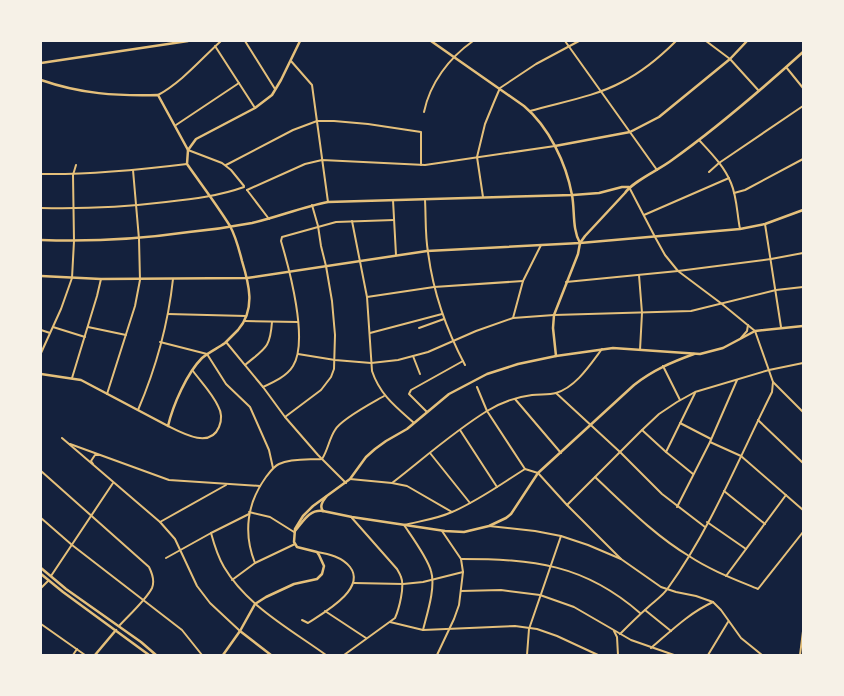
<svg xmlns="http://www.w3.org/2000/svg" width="844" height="696" font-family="Helvetica,sans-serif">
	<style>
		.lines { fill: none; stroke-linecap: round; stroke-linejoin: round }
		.minor { stroke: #e5c07b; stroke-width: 2 }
		.tertiary { stroke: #e5c07b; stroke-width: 2.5 }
		.secondary { stroke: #e5c07b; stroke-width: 2.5 }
	</style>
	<rect width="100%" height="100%" fill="#14213d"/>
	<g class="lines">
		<g class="minor">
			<polyline points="245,41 275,89"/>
			<polyline points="565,41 657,170"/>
			<polyline points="706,41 730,59 759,91"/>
			<polyline points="215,46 255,108"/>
			<polyline points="291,61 312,85 328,202"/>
			<polyline points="786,67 803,88"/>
			<path d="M158,95C182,82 201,59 221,41"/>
			<path d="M530,111C561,102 594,97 622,82C642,72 660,57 676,41"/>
			<path d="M424,112C430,83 449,58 473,41"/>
			<polyline points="176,125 239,83"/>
			<path d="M699,140C711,153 724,166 731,183C737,197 737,214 740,229"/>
			<polyline points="188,150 222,163 231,170 244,186"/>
			<polyline points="226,165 293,130 317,121 334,121 368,124 421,132 421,165"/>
			<polyline points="709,172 719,163 803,106"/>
			<path d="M41,174C90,175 138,170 187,164"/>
			<polyline points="247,190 305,164 322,160 425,165 555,146"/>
			<polyline points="247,190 269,219"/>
			<polyline points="734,193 745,190 803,159"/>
			<polyline points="483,197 477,157 485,124 494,102 500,88 536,64 579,41"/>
			<polyline points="393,200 396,255"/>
			<path d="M425,200C426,217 425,235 428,252C433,292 446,329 465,365"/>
			<path d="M41,208C83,209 125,207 166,202C193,199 219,196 244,187"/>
			<polyline points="644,215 729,178"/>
			<path d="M352,221L367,297L372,371C380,395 396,407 414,423"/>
			<polyline points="765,224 781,327"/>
			<polyline points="639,275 642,313 640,350"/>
			<polyline points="566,282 678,271 771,259 803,253"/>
			<polyline points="367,297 434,287 523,281"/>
			<polyline points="168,314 246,316"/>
			<polyline points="513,318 523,281 541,245"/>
			<polyline points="244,321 298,322"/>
			<polyline points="53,327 85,337"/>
			<polyline points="88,327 126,335"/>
			<polyline points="419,328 444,319"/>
			<polyline points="41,330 50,333"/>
			<polyline points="370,333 442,314"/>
			<polyline points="741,338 747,331 748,325"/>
			<polyline points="160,342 207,354 226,384 250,407 269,450 273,468"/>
			<polyline points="226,342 263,387 285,417 318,455 346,483"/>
			<polyline points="41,353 61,309 72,278 74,241 73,175 76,165"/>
			<polyline points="298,354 335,360 371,363 398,360 428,352 476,331 513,318 554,315 691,311 776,290 803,287"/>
			<polyline points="413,356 420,374"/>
			<path d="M245,365C265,348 270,349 272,322"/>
			<polyline points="663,366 680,400"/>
			<polyline points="72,378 97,296 101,279"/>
			<polyline points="773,382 803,412"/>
			<path d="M263,387C274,382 287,376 293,366C309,341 289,268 281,241L282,237L336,222L394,220"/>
			<polyline points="477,387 487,411 525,469"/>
			<polyline points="556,393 620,452 662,494 705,527"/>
			<polyline points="107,394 135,306 140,280 139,239 133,170"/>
			<polyline points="515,399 561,453"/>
			<path d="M138,410C156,368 168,325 173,279"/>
			<polyline points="427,412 409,394 411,390 463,361"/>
			<polyline points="285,417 321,390 331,377 334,369 335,335 332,301 326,266 321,246 318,226 312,205"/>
			<polyline points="758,420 803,463"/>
			<polyline points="680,423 711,439"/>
			<path d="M168,426C182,433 210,449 219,427C222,420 222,413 218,406C212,393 201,382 193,371"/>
			<polyline points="460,430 497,487"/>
			<polyline points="642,430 666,452 693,474"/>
			<polyline points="62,438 160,522 175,539 197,586 210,603 240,631"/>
			<polyline points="710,442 741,456 803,510"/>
			<polyline points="70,444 169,480 260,486"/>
			<polyline points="666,452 695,393"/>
			<polyline points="430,453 470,503"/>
			<path d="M322,459C328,450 329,439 335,430C341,419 372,403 384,396"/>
			<polyline points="93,464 91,461 95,455 100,455"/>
			<path d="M41,471L149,567C152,573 155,581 152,588C146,600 128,616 119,626"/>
			<path d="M595,477C625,505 654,535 689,556C710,570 734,579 758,589L803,532"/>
			<polyline points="350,479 392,483 407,486 452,512"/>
			<path d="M392,483C423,459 453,432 487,411C500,403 516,397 532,395C540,394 549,395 556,393C576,387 590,365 602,349"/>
			<polyline points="724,491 765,524"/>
			<polyline points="567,505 642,430 659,414 677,402 695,392 769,370 803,363"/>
			<polyline points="677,507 710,442 737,380"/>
			<polyline points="249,512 270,517 294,532"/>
			<polyline points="41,518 72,545 182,630 202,655"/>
			<polyline points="160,522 226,485"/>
			<polyline points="707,522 746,549"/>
			<polyline points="489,526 535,531 561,536 588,545 621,559 661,587 676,592 696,596 713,602 721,610 741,638 762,655"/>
			<path d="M211,533C214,544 218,557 224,567C247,606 290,629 326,655"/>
			<polyline points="166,558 211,533 249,514"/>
			<path d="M461,559C533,559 584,564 640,613"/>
			<path d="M255,563C243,533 247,503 266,477C270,472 273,467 279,464C292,458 309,460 322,459"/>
			<polyline points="51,576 113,483"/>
			<polyline points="726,576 786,495"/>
			<polyline points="232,580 255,563 295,544"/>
			<polyline points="354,583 403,584 423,582 463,572"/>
			<polyline points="41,588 48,581"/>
			<polyline points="461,591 501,590 540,595 574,607 631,640 674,655"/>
			<polyline points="645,610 671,631"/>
			<polyline points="325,611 366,638"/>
			<path d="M302,620L308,623C323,613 367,589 350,567C342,557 329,554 317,552"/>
			<polyline points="390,622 423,630 515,626 537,629 557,636 598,655"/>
			<polyline points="41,624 85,655"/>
			<path d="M423,630C427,614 436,587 431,571C427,557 412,537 404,525C420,521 437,519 452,512C478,501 501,484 525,469L538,473L567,505L621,559"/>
			<polyline points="614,631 617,637 618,655"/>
			<path d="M620,634C628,626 637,617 646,609C653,602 663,596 668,588C710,530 740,456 772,392L773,382L755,331L722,304L678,271L665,255L655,237L629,187"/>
			<path d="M651,648C671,631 689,613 713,602"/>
			<polyline points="73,655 77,649"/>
			<path d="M344,655L395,618C399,609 405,586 401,577C400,574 398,571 397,569L352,518"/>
			<polyline points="437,655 454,619 459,605 463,572 461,559 442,531"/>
			<polyline points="527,655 529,629 561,536"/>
			<polyline points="708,655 728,622"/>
			<polyline points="800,655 803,631"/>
		</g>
		<g class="tertiary">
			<path d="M431,41L524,106C549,127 566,163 572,195C575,211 572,229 580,243"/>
			<path d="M41,80C81,94 116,96 158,95L188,150"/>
			<polyline points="555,146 630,132 659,117 730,59 747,41"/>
			<path d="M41,374L81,380L168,426C173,405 187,373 202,358C209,352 218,348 225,343C229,339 234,334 238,330C256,309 249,284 242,261C239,249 236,237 230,226C217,205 201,184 187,164L188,150L196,139L255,108L272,95L281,80L300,41"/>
			<path d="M323,511L352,517L445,531L464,532L489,526L506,518L511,514L538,473L634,385C653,370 672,362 694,354"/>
			<polyline points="240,631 271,655"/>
			<polyline points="95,655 116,630"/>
		</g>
		<g class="secondary">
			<polyline points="41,63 188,41"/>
			<path d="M41,240C91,242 140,239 189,232C210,230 231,227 252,223C278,217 302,207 328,202L573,195L599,193L622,187H629"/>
			<polyline points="41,276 101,279 247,278 427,251 580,243 740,229 765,224 803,210"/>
			<path d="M556,356L553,328L554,315L578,254L580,243L585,236L625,193C633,181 659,170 672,160C718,127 761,90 803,52"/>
			<path d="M323,511C319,506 323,501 326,497"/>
			<path d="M295,531C303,522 309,509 323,511"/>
			<polyline points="41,568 66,589 141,642 156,655"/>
			<polyline points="41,574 63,592 149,655"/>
			<polyline points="223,655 240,631 255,604 266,597 294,584 317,579 322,574 324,566 319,555 317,552 297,547 294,542 295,529 303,516 313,506 350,479 366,457 375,449 386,441 407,429 449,394 487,374 518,364 556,356 613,348 700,354 723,348 755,331 803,326"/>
		</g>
	</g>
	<rect width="844" height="696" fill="none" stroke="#f6f1e7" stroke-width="84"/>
</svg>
